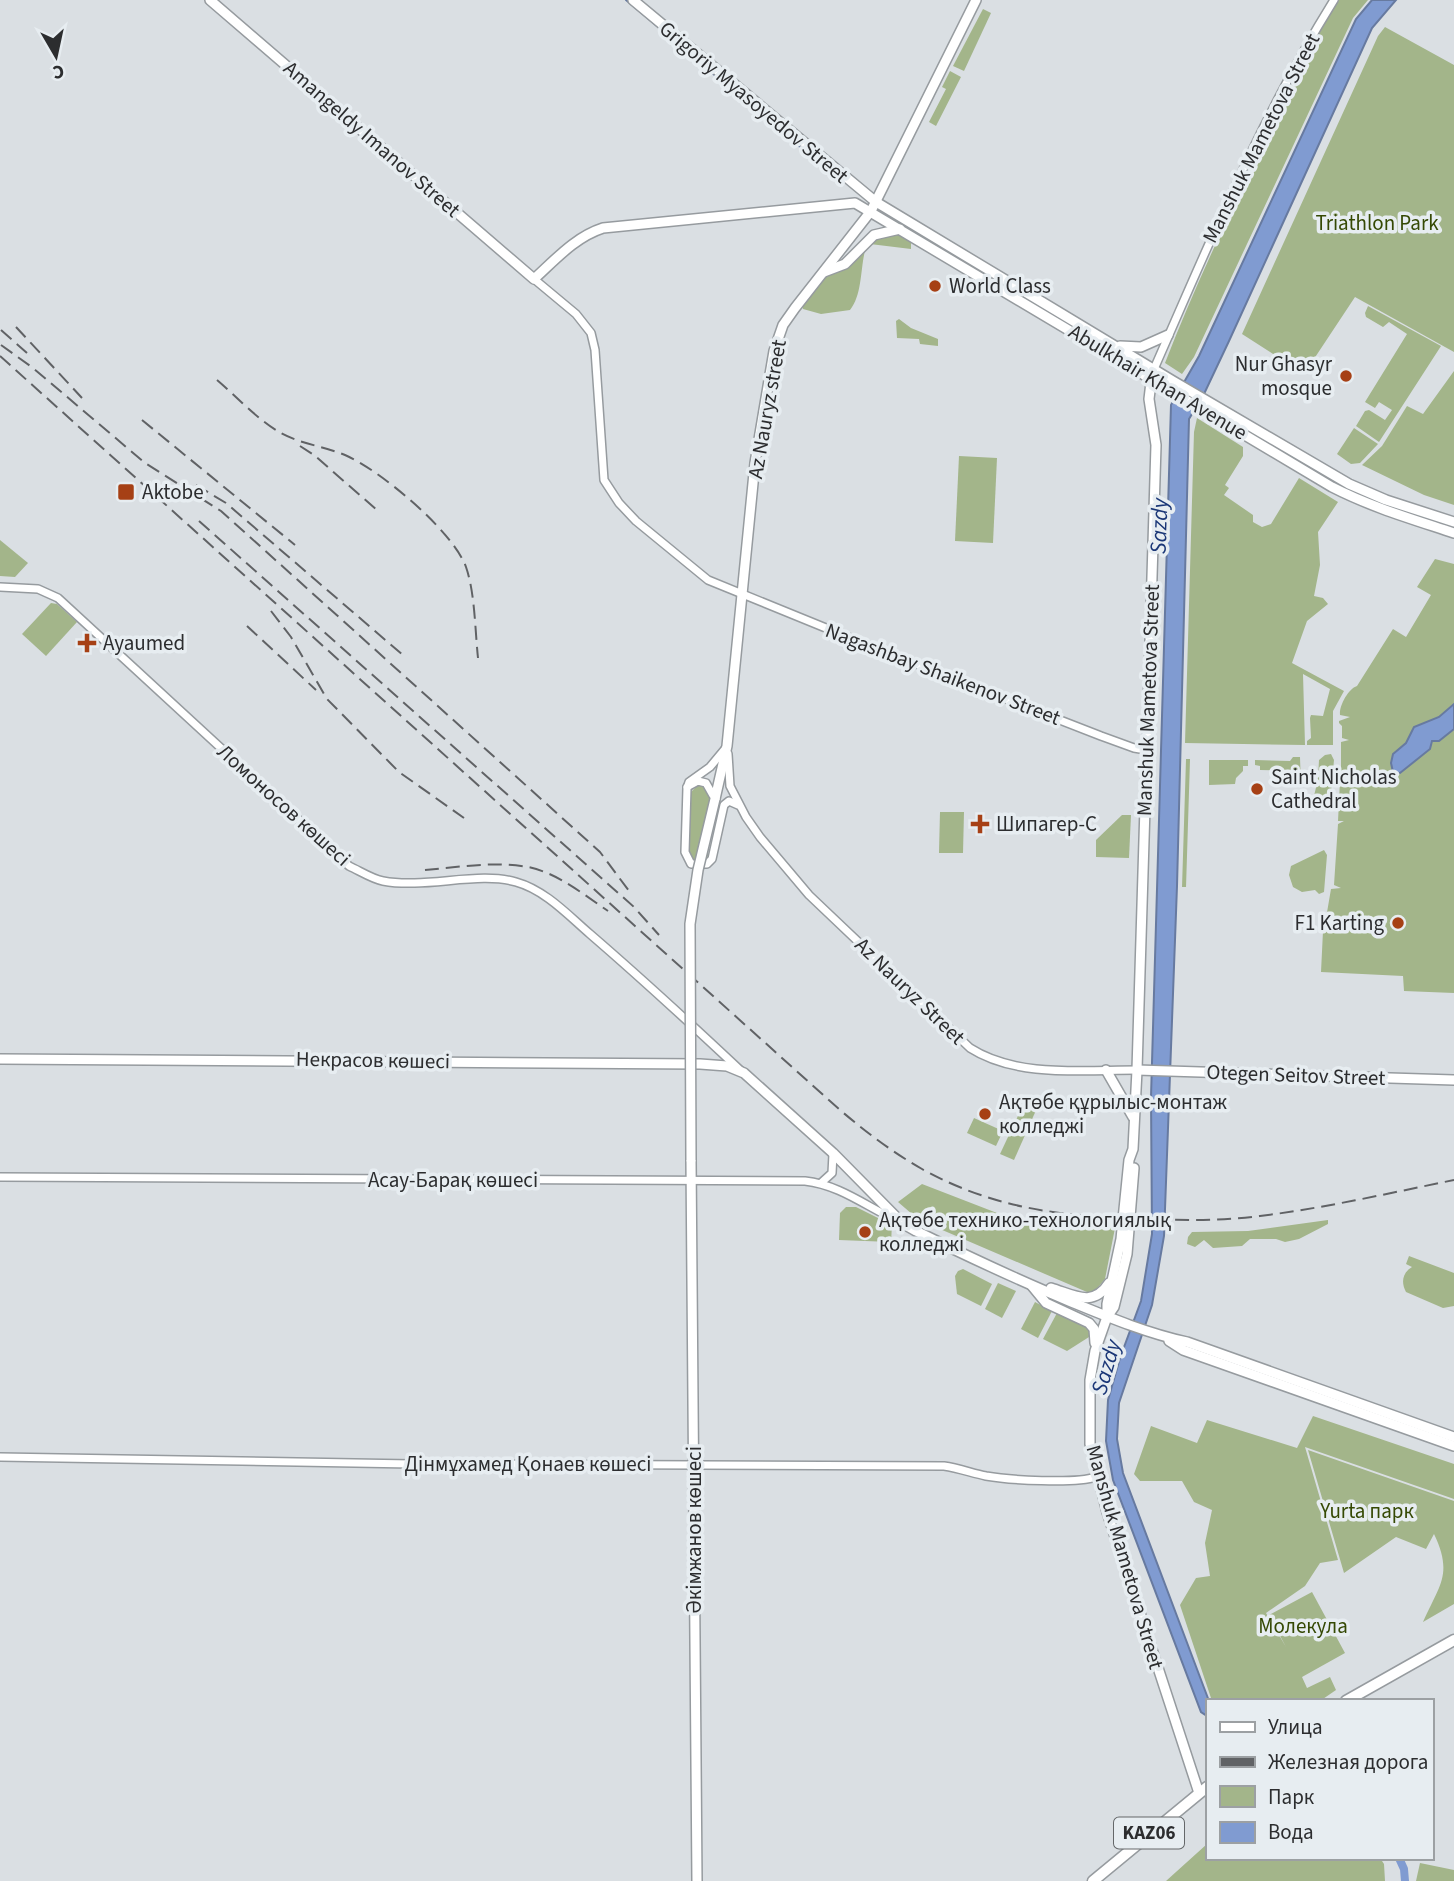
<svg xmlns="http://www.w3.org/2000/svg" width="1454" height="1881" font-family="'Source Sans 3',sans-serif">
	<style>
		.green { fill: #a3b58a }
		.water { fill: #809bd1; stroke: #677aa0; stroke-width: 2 }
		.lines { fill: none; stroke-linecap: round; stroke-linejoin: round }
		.stream { stroke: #677aa0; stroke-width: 2 }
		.river { stroke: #809bd1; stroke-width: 8 }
		.minor-casing { stroke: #969b9f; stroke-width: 10 }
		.major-casing { stroke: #969b9f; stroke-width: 12 }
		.highway-casing { stroke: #969b9f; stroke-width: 13 }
		.minor { stroke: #fff; stroke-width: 7 }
		.major { stroke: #fff; stroke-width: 9 }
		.highway { stroke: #fff; stroke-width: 10 }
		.rail { stroke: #606265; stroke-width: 2; stroke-dasharray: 14 7; stroke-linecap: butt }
		.major-bridge-casing { stroke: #969b9f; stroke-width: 12; stroke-linecap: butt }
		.major-bridge { stroke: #fff; stroke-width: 9 }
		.poi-dot { fill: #a64015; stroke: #e7edf1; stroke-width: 2.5 }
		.labels { text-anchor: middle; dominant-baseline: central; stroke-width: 7; stroke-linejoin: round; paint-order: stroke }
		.shield { fill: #e7edf1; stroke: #646769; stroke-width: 2 }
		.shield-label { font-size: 19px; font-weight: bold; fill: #2c2d2f }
		.street-label { font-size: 21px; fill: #2c2d2f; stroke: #e7edf1 }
		.park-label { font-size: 21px; fill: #354904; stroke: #e7edf1 }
		.poi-label { font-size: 21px; fill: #2c2d2f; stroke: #e7edf1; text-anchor: start }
		.water-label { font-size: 23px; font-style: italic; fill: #1b3777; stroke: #e7edf1 }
	</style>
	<rect width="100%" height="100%" fill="#dadfe3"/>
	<g class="green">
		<path d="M1339,0H1368L1353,18L1194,357L1182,374L1165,363C1196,283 1233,206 1271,128C1292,85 1311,40 1339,0Z"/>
		<polygon points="983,9 991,13 964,71 953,66"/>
		<polygon points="1385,27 1454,65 1454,352 1355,297 1304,374 1242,334 1378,36"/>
		<polygon points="950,71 961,77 936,126 929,122 946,89 942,87"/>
		<path d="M896,233L911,242V249L870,244L866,247C860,266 863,294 850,310L821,314L803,309L802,305L827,275L869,239Z"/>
		<polygon points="1368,306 1441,346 1379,442 1356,426 1365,411 1369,410 1385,420 1392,410 1379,402 1375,408 1365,402 1407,334 1389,322 1383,327 1366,317 1365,313"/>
		<polygon points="899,319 911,328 938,339 938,346 920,344 919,339 897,338 896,321"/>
		<polygon points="1454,371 1454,505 1424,495 1362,465 1382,446 1407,406 1423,414"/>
		<polygon points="1197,418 1243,447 1243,456 1225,485 1229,488 1224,495 1253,515 1253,522 1262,527 1271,524 1299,478 1338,502 1318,532 1320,565 1314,596 1323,598 1328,604 1307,621 1292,663 1344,691 1333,711 1333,745 1307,745 1307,741 1311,738 1310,718 1311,715 1323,716 1330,689 1303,674 1305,745 1185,743 1194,432"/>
		<polygon points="1354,428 1378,444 1360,463 1351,464 1337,454"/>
		<polygon points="959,456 997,458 993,543 955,541"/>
		<polygon points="0,540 28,563 15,577 0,576"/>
		<path d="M1435,559L1454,564V993L1404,991L1403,976L1321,972L1323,931L1324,927L1338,930V928L1325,924L1331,889L1341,888L1334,885L1338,824L1344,821H1338L1340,781H1346L1347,779L1341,778V742L1349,740L1342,738V726L1339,723V721L1350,717L1340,715C1339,706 1348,689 1357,686L1393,629L1406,637L1431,595L1417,587Z"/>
		<polygon points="51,603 57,604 77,622 46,656 22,634"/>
		<polygon points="1331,754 1334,760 1330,804 1324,805 1314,796 1318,779 1319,760 1325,755"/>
		<polygon points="1293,757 1300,757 1301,787 1287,787 1287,779 1294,779 1293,771 1260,770 1260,766 1255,765 1255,760 1290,761"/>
		<polygon points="1186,759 1190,759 1186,887 1182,887"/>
		<polygon points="1209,760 1248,760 1248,766 1243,766 1243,771 1236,778 1235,784 1209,785"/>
		<polygon points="697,786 702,786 710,795 708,856 704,861 693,861 689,855 690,793"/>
		<polygon points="940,812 964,812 963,853 939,853"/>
		<polygon points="1122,815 1131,815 1129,858 1096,857 1096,840"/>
		<polygon points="1324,850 1327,855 1324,892 1319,894 1315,890 1302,892 1293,887 1289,875 1291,866"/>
		<polygon points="1024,1103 1037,1108 1014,1160 1000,1154"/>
		<polygon points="974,1118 1003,1131 996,1146 967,1133"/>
		<polygon points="922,1184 997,1213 1057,1229 1115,1228 1105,1279 1094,1292 1087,1292 919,1220 898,1202"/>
		<polygon points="846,1207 856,1207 892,1225 891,1242 839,1240 840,1213"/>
		<polygon points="1328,1220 1328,1224 1299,1239 1285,1242 1276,1239 1250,1239 1242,1246 1213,1248 1204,1240 1195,1247 1187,1244 1188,1237 1192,1232 1248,1231"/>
		<path d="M1409,1256L1454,1273V1306L1443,1308L1406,1292C1401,1283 1402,1273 1412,1267L1406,1264Z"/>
		<polygon points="963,1269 992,1284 981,1306 957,1294 955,1276 958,1271"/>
		<polygon points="998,1283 1016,1291 1002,1318 985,1309"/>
		<polygon points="1035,1302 1052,1311 1038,1338 1021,1329"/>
		<polygon points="1057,1313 1090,1329 1089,1337 1067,1351 1043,1339"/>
		<polygon points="1313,1416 1454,1464 1454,1499 1305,1447 1338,1560 1320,1563 1305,1586 1266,1613 1286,1647 1269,1615 1312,1592 1345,1653 1302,1677 1307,1688 1330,1677 1336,1690 1320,1701 1212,1701 1180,1605 1196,1578 1210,1576 1205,1543 1212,1510 1194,1502 1182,1481 1140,1481 1134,1474 1151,1426 1197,1443 1207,1420 1297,1448"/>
		<path d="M1308,1450L1454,1501V1604L1423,1622C1440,1584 1453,1574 1434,1534L1426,1549L1396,1537L1344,1573Z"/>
		<polygon points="1207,1844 1207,1858 1380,1858 1384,1864 1385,1881 1166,1881"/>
		<polygon points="1420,1863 1454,1870 1454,1881 1416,1881"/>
	</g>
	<g class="water">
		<polygon points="1372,0 1396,0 1372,28 1229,341 1204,394 1189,419 1177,886 1164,1236 1152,1305 1119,1403 1117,1439 1123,1473 1209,1701 1207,1716 1201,1712 1113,1480 1106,1441 1108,1400 1120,1358 1141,1301 1152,1234 1151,1097 1171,405 1199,356 1356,19"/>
		<polygon points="1454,704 1454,729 1439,741 1432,741 1430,749 1400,773 1393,772 1391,763 1393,754 1406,743 1414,727 1439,717"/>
	</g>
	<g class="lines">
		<g class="stream">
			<polyline points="626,0 664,32"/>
			<polyline points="673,40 837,178"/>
		</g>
		<polyline class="river" points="1399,1858 1404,1869 1405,1881"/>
		<defs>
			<g id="minor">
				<polyline points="534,279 576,314 591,333 595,350 604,480 619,503 636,521 708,580 870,646 1101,736 1134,748 1146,750"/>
				<path d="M1154,369C1209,244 1261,117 1334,0"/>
				<path d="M0,587L38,589L58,598L349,866C360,871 372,879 383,881C425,889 479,871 516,882C545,890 568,915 590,934C641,978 691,1024 740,1070"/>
				<polyline points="725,749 710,767 689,782 687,788 685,852 691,864 707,864 712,859 724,805 729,801 738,805"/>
				<path d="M728,754L730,786L746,817L760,837L809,895L970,1048C1017,1078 1083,1070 1137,1070"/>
				<polyline points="687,787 698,781 706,783 715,799"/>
				<path d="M0,1177L805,1181C841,1185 868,1208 900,1222"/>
				<polyline points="821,1183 832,1173 833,1154"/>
				<path d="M0,1457L412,1464L944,1466C958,1468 972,1473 986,1476C1009,1480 1075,1484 1096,1477"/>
			</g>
			<g id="major">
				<path d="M210,0L534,279C555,260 575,237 603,228L855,203L1332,487C1371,507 1412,519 1454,533"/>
				<polyline points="633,0 876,202 1173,381 1349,484 1386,500 1454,522"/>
				<polyline points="824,272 845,264 874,235 900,229"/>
				<polyline points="1120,346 1141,347 1168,335"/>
				<polyline points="715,799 727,746 755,463 774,351 783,325 795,308 871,211 976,0"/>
				<path d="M0,1059L700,1064L727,1066L744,1073L833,1153L902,1223L916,1231C967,1256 1018,1280 1069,1301C1108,1317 1146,1333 1187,1342L1454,1437"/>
				<polyline points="1106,1070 1133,1117"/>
				<polyline points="1137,1070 1454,1080"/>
				<polyline points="691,1160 697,1881"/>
				<polyline points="1134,1168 1127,1254 1114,1307 1107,1317 1095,1351 1090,1380 1090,1444 1107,1512 1199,1793"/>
				<polyline points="1032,1286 1046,1303 1089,1323 1094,1329 1095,1343"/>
				<path d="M1051,1288C1074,1295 1093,1308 1109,1283"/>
				<polyline points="1107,1317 1107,1304 1121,1239 1129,1160 1133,1149 1137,1070 1156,445 1149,399 1152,374"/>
				<polyline points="1169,1341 1183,1350 1454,1446"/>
			</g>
			<g id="highway">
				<polyline points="1346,1701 1454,1640"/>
				<polyline points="1093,1881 1207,1787"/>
			</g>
		</defs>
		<use href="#minor" class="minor-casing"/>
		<use href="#major" class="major-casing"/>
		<use href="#highway" class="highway-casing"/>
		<use href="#minor" class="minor"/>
		<use href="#major" class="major"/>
		<use href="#highway" class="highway"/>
		<g class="rail">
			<polyline points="16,327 82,398"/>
			<polyline points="1,330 27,353"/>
			<polyline points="1,345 33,368 145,463 221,511 600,852 632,895"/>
			<path d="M0,356L840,1110C866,1132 892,1152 922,1169C987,1205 1050,1215 1122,1218C1168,1220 1214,1222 1260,1216C1325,1208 1390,1193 1454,1180"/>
			<path d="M217,380C237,397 257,419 279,432C300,444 323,446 345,455C380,470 453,531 466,567C475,593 475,630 478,658"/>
			<polyline points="142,420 295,545"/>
			<polyline points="300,446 314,455 378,511"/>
			<polyline points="196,485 226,503 404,656"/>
			<polyline points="199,521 634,907 659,935"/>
			<polyline points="271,611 291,637 327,699 399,772 464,818"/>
			<polyline points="247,626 316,690"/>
			<path d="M425,870C459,867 495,861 528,867C558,873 584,895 608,911"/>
		</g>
		<defs>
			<polyline id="major-bridge" points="691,1160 690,924 698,870 715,799"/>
		</defs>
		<use href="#major-bridge" class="major-bridge-casing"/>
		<use href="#major-bridge" class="major-bridge"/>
	</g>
	<g class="poi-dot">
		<circle cx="935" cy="286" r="7"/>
		<circle cx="1346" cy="376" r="7"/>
		<rect x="117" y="483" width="18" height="18" rx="3.5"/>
		<path d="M83.5 632.5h7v7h7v7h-7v7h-7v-7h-7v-7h7z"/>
		<circle cx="1257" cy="789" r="7"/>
		<path d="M976.5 813.5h7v7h7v7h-7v7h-7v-7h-7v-7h7z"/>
		<circle cx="1398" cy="923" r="7"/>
		<circle cx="985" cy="1114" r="7"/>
		<circle cx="865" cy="1232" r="7"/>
	</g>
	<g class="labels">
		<rect class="shield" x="1114" y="1817.5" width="70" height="31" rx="5"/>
		<g class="shield-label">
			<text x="1149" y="1833">KАZ06</text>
		</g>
		<g class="street-label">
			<text transform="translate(754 102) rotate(40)">Grigoriy Myasoyedov Street</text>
			<text transform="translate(1261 138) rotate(-63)">Manshuk Mametova Street</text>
			<text transform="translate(372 139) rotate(41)">Amangeldy Imanov Street</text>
			<text transform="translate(1158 382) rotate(31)">Abulkhair Khan Avenue</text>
			<text transform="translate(767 409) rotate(-80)">Az Nauryz street</text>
			<text transform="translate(943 674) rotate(21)">Nagashbay Shaikenov Street</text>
			<text transform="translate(1148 700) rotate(-88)">Manshuk Mametova Street</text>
			<text transform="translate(284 805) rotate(42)">Ломоносов көшесі</text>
			<text transform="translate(910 991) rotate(44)">Az Nauryz Street</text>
			<text transform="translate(373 1060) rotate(1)">Некрасов көшесі</text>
			<text transform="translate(1296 1075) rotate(2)">Otegen Seitov Street</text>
			<text x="453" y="1180">Асау-Барақ көшесі</text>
			<text x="528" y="1464">Дінмұхамед Қонаев көшесі</text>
			<text transform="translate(694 1530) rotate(-90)">Әкімжанов көшесі</text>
			<text transform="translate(1125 1557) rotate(74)">Manshuk Mametova Street</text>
		</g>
		<g class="park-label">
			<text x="1377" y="223">Triathlon Park</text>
			<text x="1367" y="1511">Yurta парк</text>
			<text x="1303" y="1626">Молекула</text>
		</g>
		<g class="poi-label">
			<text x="949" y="286">World Class</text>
			<text x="1332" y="364" text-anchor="end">Nur Ghasyr<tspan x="1332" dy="24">mosque</tspan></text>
			<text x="142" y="492">Aktobe</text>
			<text x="103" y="643">Ayaumed</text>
			<text x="1271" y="777">Saint Nicholas<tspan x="1271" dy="24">Cathedral</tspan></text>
			<text x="996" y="824">Шипагер-С</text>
			<text x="1384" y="923" text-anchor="end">F1 Karting</text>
			<text x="999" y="1102">Ақтөбе құрылыс-монтаж<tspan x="999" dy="24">колледжі</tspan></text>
			<text x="879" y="1220">Ақтөбе технико-технологиялық<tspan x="879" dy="24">колледжі</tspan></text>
		</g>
		<g class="water-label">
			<text transform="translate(1159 526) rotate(-88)">Sazdy</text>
			<text transform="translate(1106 1367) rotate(-74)">Sazdy</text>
		</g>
	</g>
	<rect x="1206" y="1699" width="228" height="161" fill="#e7edf1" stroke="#9ca0a3" stroke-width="2"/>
	<rect x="1220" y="1722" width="35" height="10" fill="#ffffff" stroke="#9ca0a3" stroke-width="2"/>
	<text x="1268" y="1734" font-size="21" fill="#2c2d2f">Улица</text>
	<rect x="1220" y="1757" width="35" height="10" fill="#606265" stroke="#9ca0a3" stroke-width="2"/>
	<text x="1268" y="1769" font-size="21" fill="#2c2d2f">Железная дорога</text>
	<rect x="1220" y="1786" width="35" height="21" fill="#a3b58a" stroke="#9ca0a3" stroke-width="2"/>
	<text x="1268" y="1804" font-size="21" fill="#2c2d2f">Парк</text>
	<rect x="1220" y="1822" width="35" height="21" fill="#809bd1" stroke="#9ca0a3" stroke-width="2"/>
	<text x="1268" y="1839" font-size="21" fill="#2c2d2f">Вода</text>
	<g transform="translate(56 56) rotate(171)" stroke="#e7edf1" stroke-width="5" paint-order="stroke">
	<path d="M0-5L12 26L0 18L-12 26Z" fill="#2c2d2f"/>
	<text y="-10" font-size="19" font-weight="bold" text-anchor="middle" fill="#2c2d2f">С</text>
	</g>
</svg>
